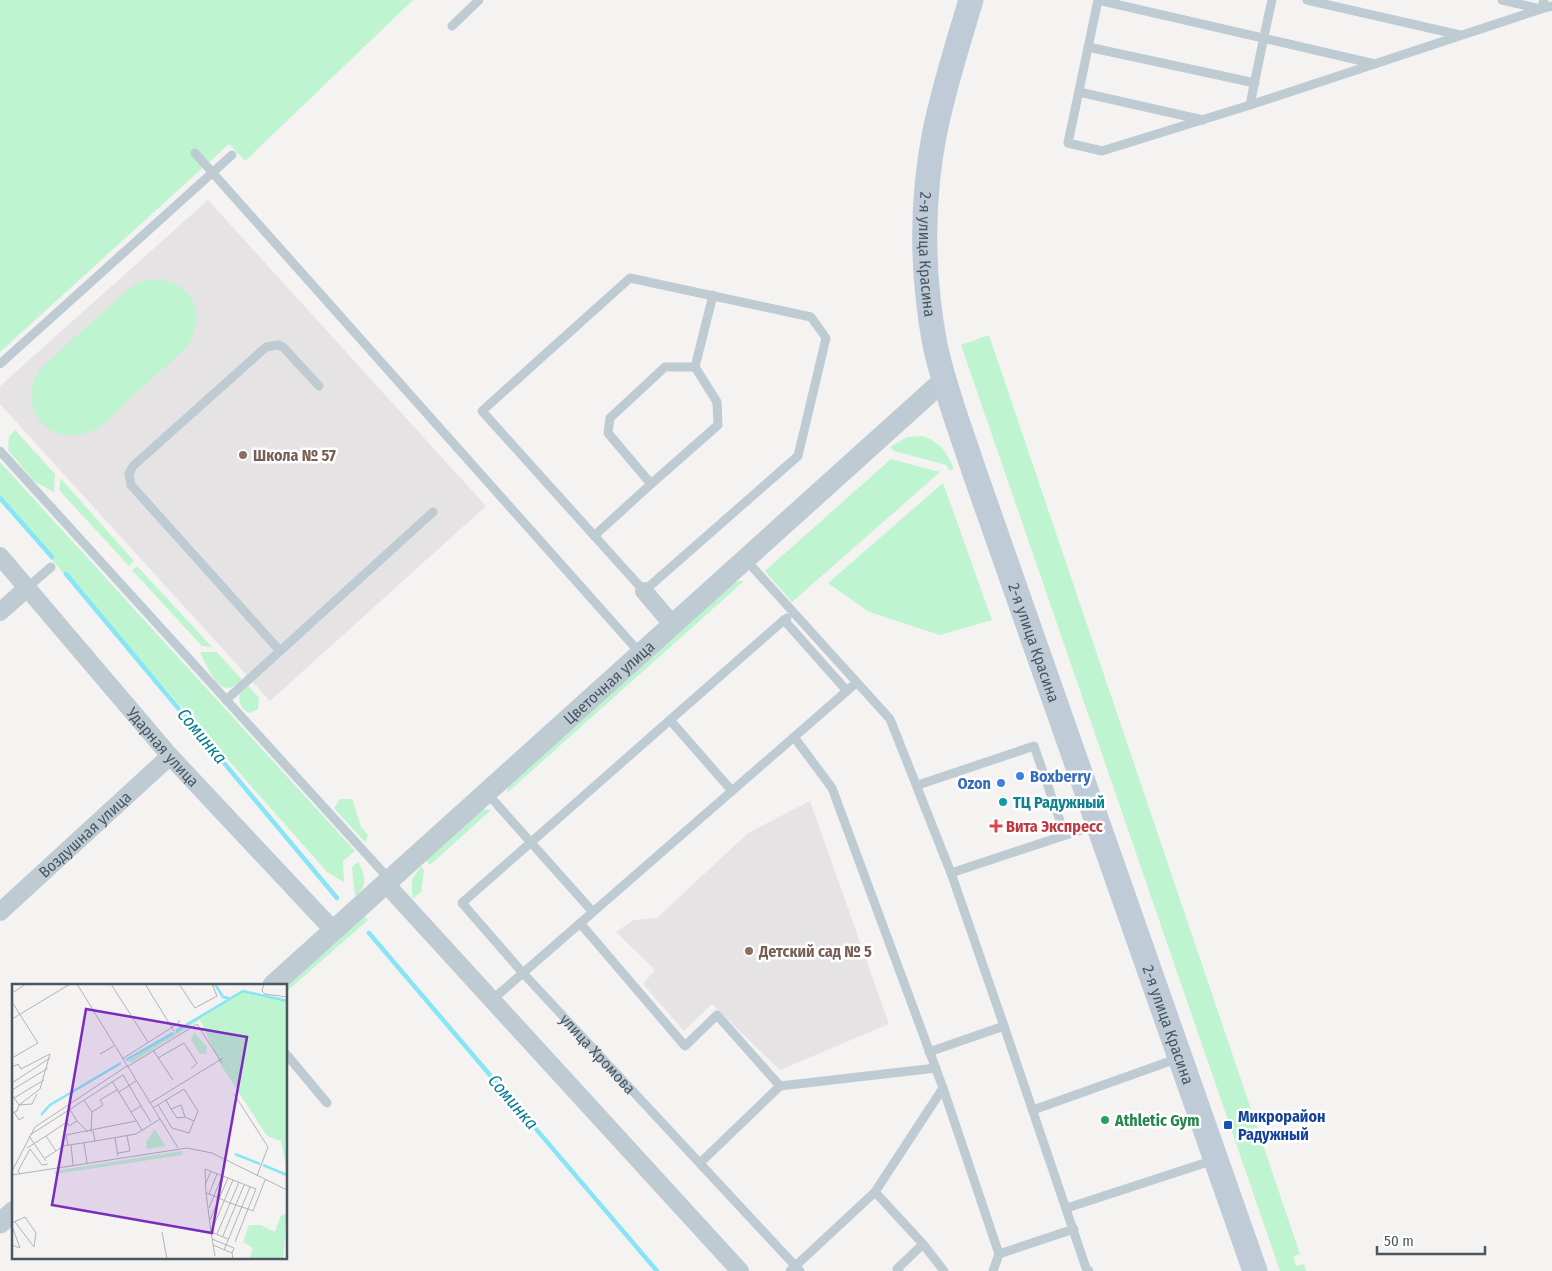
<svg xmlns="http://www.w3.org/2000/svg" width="1552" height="1271" font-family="'Fira Sans Condensed',sans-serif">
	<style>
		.education { fill: #e6e3e4 }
		.green { fill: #bff4d0 }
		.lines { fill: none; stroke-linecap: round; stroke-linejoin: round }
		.stream { stroke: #88e5f5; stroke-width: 4.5 }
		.service { stroke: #bfcbd3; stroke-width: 9 }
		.minor { stroke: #bfcbd3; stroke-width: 18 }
		.tertiary { stroke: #bfcbd3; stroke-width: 21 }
		.secondary { stroke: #bfccd7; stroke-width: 25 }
		.education-dot { fill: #8d6e63; stroke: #fff; stroke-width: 2 }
		.shop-dot { fill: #3f7fe0; stroke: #fff; stroke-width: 2 }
		.culture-dot { fill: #0f9aa8; stroke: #fff; stroke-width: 2 }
		.health-dot { fill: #e0444e; stroke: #fff; stroke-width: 2 }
		.leisure-dot { fill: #2e9e5b; stroke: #fff; stroke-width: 2 }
		.transit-dot { fill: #1a4fb4; stroke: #fff; stroke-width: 2 }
		.labels { text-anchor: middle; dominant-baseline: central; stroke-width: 5; stroke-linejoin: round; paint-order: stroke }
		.street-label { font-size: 16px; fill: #485762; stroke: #fff }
		.education-label { font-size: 16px; font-weight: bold; fill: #785e54; stroke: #fff; text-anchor: start }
		.shop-label { font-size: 16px; font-weight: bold; fill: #366cbe; stroke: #fff; text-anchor: start }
		.culture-label { font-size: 16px; font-weight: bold; fill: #0d838f; stroke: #fff; text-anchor: start }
		.health-label { font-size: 16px; font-weight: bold; fill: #be3a42; stroke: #fff; text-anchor: start }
		.transit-label { font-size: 16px; font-weight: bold; fill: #164399; stroke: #fff; text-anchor: start }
		.leisure-label { font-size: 16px; font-weight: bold; fill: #27864d; stroke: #fff; text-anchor: start }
		.water-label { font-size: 18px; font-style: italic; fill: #047d92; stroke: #fff }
		.inset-river { fill: none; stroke: #88e5f5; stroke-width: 2.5 }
		.inset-road { fill: none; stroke: #b0b4b8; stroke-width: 1 }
		.view { fill: #7b2cbf; fill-opacity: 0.15; stroke: #7b2cbf; stroke-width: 2.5 }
		.inset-edge { fill: none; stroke: #485762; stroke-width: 2.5 }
	</style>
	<rect width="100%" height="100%" fill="#f5f2f2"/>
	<g class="education">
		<polygon points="208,200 486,506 270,701 0,404 0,386"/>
		<polygon points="810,801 889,1024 780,1070 712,1004 684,1031 643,984 655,970 616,932 633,920 657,918 748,833"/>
	</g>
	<g class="green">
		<polygon points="0,0 413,0 245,161 229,144 0,352"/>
		<path d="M150,279C192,279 211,315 185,349C165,367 145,385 125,403C114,414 104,426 90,432C70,440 47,435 37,416C27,399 31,385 40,369L125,292L137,284Z"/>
		<polygon points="989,335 1300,1254 1293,1256 1296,1266 1304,1264 1306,1271 1280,1271 961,345"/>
		<polygon points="15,430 55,474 54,492 34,481 8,450 9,437"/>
		<path d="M921,436C940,441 947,452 954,469L950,471L946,465L894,451L890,447L907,437Z"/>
		<polygon points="891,459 940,472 792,602 765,571"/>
		<polygon points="0,462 355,851 343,861 344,882 327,872 0,501"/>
		<polygon points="61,479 134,561 129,566 59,490"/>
		<polygon points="943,483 992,620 940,635 869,612 828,583"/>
		<polygon points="137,566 212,647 202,646 132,570"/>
		<polygon points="739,581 744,581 507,793 508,786 732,583"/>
		<path d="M200,652H217L242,680C238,683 233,688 227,688C216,688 204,661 200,652Z"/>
		<path d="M248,686L259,698L258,709L249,713C240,708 237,700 241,690Z"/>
		<polygon points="340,799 351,799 353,801 361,827 368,835 365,842 334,808"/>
		<polygon points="484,809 491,810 430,865 426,861"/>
		<path d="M358,862C365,872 368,889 355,896L352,867Z"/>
		<polygon points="421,866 424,871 421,892 412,899 412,879"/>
		<polygon points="364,915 368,920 286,992 286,985"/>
	</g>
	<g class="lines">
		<g class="stream">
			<polyline points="0,498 52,557"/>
			<polyline points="66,574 337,898"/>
			<polyline points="369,933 657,1271"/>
		</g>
		<g class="service">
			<path d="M1272,0C1264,35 1257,70 1250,105L1102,151L1068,143L1098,0L1375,64"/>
			<polyline points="1307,0 1460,35"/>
			<polyline points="1502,0 1541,9 1552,6"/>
			<polyline points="452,26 479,0"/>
			<polyline points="1088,47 1255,83"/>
			<polyline points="1079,92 1203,120"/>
			<polyline points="1250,105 1541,9 1544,0"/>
			<polyline points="195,153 640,653"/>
			<polygon points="630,278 811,317 826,338 798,456 644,591 482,411"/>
			<polyline points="0,364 232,155"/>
			<polyline points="0,451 390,880"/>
			<polyline points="651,484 718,425 717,402 695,367"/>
			<polyline points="594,536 651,484 608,433 610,418 665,367 695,367 713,295"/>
			<polyline points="746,560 890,719 951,873 1004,1026"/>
			<polyline points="28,587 51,567"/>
			<polyline points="787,618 784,620 847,691"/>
			<polyline points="280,651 131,485 129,474 133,466 266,347 278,345 283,347 319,386"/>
			<polyline points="226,700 433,512"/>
			<path id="s1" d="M670,720L462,903L522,972L800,1271"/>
			<polyline points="794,737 832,788 943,1088 999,1254 1074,1229"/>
			<polyline points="918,785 1034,746 1065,835"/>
			<polyline points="732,791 670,720 784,620"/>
			<polyline points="486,792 592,911"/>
			<polyline points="951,873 1096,825"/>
			<polyline points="580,923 685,1046 717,1015 780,1086 700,1163"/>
			<polyline points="492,1000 856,683"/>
			<polyline points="929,1052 1004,1026 1086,1268 1089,1271"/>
			<polyline points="286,1054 327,1103"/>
			<polyline points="780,1086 936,1068"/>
			<polyline points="1033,1110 1179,1058"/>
			<polyline points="875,1192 943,1088"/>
			<polyline points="1067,1208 1214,1160"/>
			<polyline points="923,1244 944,1271"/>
			<polyline points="790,1271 875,1192 923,1244 897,1269 899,1271"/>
			<polyline points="993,1271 999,1254"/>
		</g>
		<g class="minor">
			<path id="s2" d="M0,556L170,756L334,931"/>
			<polyline points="644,591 672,624"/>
			<polyline points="0,612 28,587"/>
			<polyline points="386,884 740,1271"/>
			<path id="s3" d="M0,912L170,756"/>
		</g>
		<g class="tertiary">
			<path id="s4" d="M273,985L944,380"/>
			<polyline points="0,1223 14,1211"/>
		</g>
		<path class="secondary" id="s5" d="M971,0C958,43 944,87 935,131C921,201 922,275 935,345C944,387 960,428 973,468L1255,1271"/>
	</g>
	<g class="education-dot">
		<circle cx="243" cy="455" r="5"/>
		<circle cx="749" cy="951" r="5"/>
	</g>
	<g class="shop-dot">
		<circle cx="1020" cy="776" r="5"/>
		<circle cx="1001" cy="783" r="5"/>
	</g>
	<circle class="culture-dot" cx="1003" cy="802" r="5"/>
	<path class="health-dot" d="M993.5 818.5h5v5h5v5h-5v5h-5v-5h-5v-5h5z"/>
	<circle class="leisure-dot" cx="1105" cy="1120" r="5"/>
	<rect class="transit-dot" x="1223" y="1120" width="10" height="10" rx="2.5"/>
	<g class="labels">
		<g class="street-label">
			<text stroke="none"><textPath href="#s5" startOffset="260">2-я улица Красина</textPath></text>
			<text stroke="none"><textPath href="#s5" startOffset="665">2-я улица Красина</textPath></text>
			<text stroke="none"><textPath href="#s4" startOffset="452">Цветочная улица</textPath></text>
			<text stroke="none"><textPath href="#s2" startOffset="251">Ударная улица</textPath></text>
			<text stroke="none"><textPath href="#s3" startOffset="115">Воздушная улица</textPath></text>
			<text stroke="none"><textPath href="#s5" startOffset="1070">2-я улица Красина</textPath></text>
			<text stroke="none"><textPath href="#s1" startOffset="480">улица Хромова</textPath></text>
		</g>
		<g class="education-label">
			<text x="253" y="455">Школа № 57</text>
			<text x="759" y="951">Детский сад № 5</text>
		</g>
		<g class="shop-label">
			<text x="1030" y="776">Boxberry</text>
			<text x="991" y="783" text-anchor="end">Ozon</text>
		</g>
		<g class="culture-label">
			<text x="1013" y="802">ТЦ Радужный</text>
		</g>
		<g class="health-label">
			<text x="1006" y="826">Вита Экспресс</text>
		</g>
		<g class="transit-label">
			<text x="1238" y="1116">Микрорайон<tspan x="1238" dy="18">Радужный</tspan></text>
		</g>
		<g class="leisure-label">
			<text x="1115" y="1120">Athletic Gym</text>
		</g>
		<g class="water-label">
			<text transform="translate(202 736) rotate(50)">Соминка</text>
			<text transform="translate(513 1102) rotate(49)">Соминка</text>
		</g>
	</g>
	<g transform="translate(12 984)">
		<rect width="275" height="275" fill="#f5f2f2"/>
		<path d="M230,6L275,15V188L269,157L255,152L209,81L188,36L119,79L116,77ZM182,48L195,63L194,70H188L179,56ZM143,145L153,162L135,165L134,158ZM170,167L171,171L43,190L42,187ZM275,229L271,275H237L241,264L231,258L237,241H249L263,248L269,231Z" fill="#bff4d0"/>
		<path class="inset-river" d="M203,0L211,13L217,14M164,47L231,7L275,17M114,76L161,49M29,131L38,121L109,79M223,170L248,180M251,181L275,191"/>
		<path class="inset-road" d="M65,0L166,164M99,0L136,58M133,0L162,47M167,0L183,24L205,12L200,0M252,0L250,7L253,10L275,13M0,9L14,0M0,18L26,59L0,74M0,35L58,0M141,66L161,96M88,70L102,62M146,74L172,59L185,79L179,85M110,75L167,39V36M0,83L6,80L9,85L38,70L28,105L7,121M115,83L185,40L210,79M100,97L130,146M0,99L38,74M0,106L36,84M107,108L124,97M222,110L256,163L245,192M0,111L7,121L5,127L0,129M2,114L32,96M72,116L80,128L91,121L88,116L105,106M154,116L159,125L169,121L173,133L182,137M138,119L211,74M7,121L20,120L25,110M141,124L172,105L186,127L177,149L160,144L146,121M159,125L165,134L173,133M2,128L7,136L12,133M119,128L129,122L139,138M65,137L76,148M79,148L80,128M18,151L111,91L129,122M17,152L34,177M103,154L106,172M83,157L124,150L148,135M72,159L75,179M56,161L54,151L124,137M59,161L61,181M15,164L34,152M44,167L51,162L83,157L81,147M106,169L118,167L115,152M33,174L44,167L34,152L55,138L57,142L65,137L57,124M0,187L23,143L115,82M8,190L6,187L18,165L30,181L36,180M0,191L175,164L200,169L275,206M193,201L199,187M194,209L199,248L216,255M197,210L205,190M197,224L210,192M198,236L216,194M0,239L13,233L24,249L22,263L3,238M0,242L8,264L0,261M150,248L155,275M205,250L227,198M211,252L232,201M200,255L222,264L220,269M223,258L236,225L244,205L193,185L194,209L197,210L202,212L218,219L236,225L241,227L253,196M201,261L220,269L221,275M212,266L238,203M203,272L199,248L221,196"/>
		<path class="view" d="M74,25L235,53L200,249L40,221Z"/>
		<rect width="275" height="275" class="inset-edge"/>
	</g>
	<path d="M1377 1246v8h108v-8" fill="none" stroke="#485762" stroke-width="2.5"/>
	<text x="1384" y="1246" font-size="15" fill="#485762" stroke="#ffffff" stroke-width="4" paint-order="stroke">50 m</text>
</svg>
